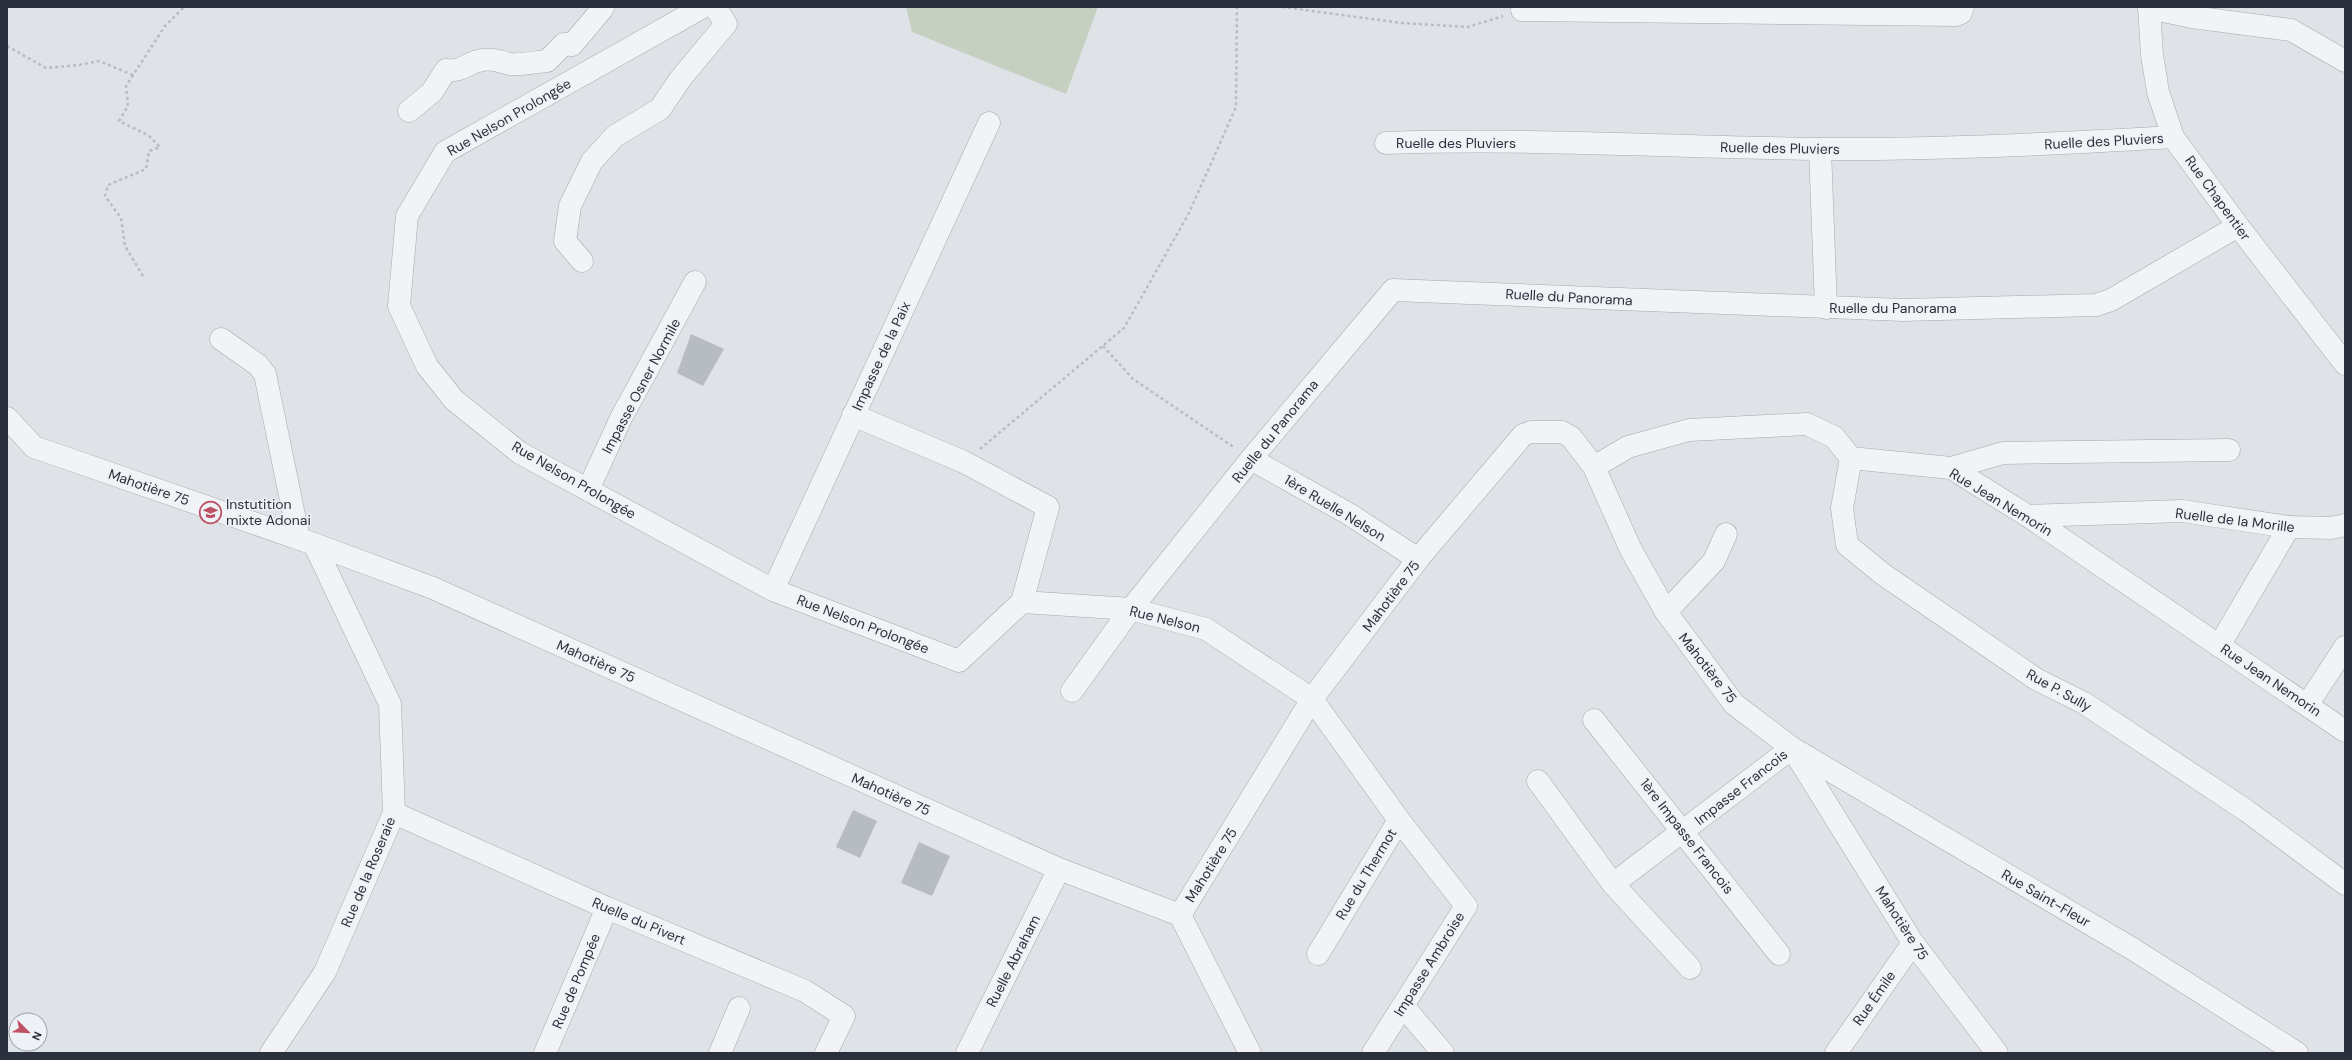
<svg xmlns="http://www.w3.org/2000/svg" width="2352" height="1060" font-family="'DM Sans',sans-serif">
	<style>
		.green { fill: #c5d0c1 }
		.building { fill: #b7bcc3 }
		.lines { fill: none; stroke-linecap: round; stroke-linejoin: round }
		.minor-casing { stroke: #a5a9b0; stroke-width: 23 }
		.path { stroke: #b9bdc2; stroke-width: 2.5; stroke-dasharray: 3 3; stroke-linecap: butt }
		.minor { stroke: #f1f3f6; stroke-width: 22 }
		.labels { text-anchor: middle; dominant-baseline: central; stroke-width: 3; stroke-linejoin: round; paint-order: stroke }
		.street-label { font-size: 14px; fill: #2a313c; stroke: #eef1f5 }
		.poi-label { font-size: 14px; fill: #2a313c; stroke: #eef1f5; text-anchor: start }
	</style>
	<rect width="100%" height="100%" fill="#dfe2e7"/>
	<polygon class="green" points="906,7 1098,7 1066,94 912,32"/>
	<g class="building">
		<polygon points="691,334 724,349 703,386 677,373"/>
		<polygon points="853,810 877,821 860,858 836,847"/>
		<polygon points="919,842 950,856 932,896 901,883"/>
	</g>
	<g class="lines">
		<defs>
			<g id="minor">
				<polyline points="703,7 445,152 407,216 399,306 427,366 454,400 520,453 773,590 959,661 1022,602 1048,507 964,462 853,415"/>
				<polyline points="1523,7 1522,10 1956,15 1961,13 1963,7"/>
				<polyline points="2149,7 2152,55 2158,92 2173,137 2238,226 2345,364"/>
				<polyline points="2149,8 2192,17 2291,30 2345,61"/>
				<path d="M409,111L432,92L446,70C465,72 466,62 483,60C493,58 501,62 510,64C522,65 536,62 547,61L564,44L572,45L603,8L601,7"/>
				<path d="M1386,143C1530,138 1674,147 1817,149C1936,150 2055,144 2173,137"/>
				<polyline points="1820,149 1826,308"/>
				<polyline points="582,261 565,241 570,206 592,161 615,136 660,109 681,78 726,24 715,7"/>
				<polyline points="221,339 258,365 265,374 299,539"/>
				<polyline points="7,418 34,447 314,544 433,588 1059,869 1180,915 1312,699 1418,559 1523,435 1531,432 1562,432 1571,437 1594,467 1631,550 1666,612 1734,704 1792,748 1913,943 1997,1053"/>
				<polyline points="1851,458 1842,508 1847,545 1884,575 2036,679 2084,703 2247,811 2345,884"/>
				<polyline points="1251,459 1349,514 1418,559"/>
				<polyline points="1594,467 1628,447 1689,430 1807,424 1834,437 1851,458 1951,468 2028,516 2345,731"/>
				<polyline points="1951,468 2003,453 2229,450"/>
				<polyline points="588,490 621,418 695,282"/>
				<polyline points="2028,516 2182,511 2289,527 2331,528 2345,525"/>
				<polyline points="773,590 989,123"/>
				<polyline points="1022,602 1131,609 1206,629 1312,699 1399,820 1318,954"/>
				<polyline points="1666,612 1714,561 1726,534"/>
				<polyline points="2219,646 2289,527"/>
				<polyline points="1072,691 1131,609 1251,459 1393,290 1903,310 2096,305 2111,300 2238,226"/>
				<polyline points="2307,705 2345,647"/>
				<polyline points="1594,720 1779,954"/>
				<polyline points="1538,781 1613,884 1690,968"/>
				<polyline points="394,813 607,908 805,991 844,1016 826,1053"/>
				<polyline points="1613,884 1792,748 2131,948 2297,1053"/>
				<polyline points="1180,915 1250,1053"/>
				<polyline points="1403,1006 1443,1053"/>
				<polyline points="271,1053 325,972 394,813 390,704 314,544"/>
				<polyline points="545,1053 607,908"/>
				<polyline points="720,1053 739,1008"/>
				<polyline points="967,1053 1059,869"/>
				<polyline points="1373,1053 1466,906 1399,820"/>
				<polyline points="1836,1053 1913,943"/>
			</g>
		</defs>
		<use href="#minor" class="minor-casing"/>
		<g class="path">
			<polyline points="1282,7 1402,23 1468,27 1503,16"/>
			<polyline points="7,46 46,68 79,65 99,61 133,75"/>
			<polyline points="143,276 125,246 121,218 105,196 108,185 146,169 149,151 160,147 148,135 119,121 128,106 126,86 165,26 184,7"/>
			<polyline points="1103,346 1133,379 1235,448"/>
			<polyline points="980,449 1124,328 1189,213 1236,107 1237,7"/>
		</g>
		<use href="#minor" class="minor"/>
	</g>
	<defs>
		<symbol id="school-ring" viewBox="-11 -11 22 22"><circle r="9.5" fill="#eef1f5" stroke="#bf5164" stroke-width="1.5"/><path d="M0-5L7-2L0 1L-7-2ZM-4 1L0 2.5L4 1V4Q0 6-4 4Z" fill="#bf5164"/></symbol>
	</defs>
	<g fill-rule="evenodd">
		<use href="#school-ring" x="198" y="500" width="25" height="25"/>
	</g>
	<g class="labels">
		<g class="street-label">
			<text transform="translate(509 117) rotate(-30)">Rue Nelson Prolongée</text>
			<text transform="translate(2104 141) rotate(-3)">Ruelle des Pluviers</text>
			<text x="1456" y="143">Ruelle des Pluviers</text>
			<text transform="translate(1780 148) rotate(1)">Ruelle des Pluviers</text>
			<text transform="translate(2218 198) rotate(54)">Rue Chapentier</text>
			<text transform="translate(1569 297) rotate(3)">Ruelle du Panorama</text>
			<text x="1893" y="308">Ruelle du Panorama</text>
			<text transform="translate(881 356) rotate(-65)">Impasse de la Paix</text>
			<text transform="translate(641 386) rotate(-62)">Impasse Osner Normile</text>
			<text transform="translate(1275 431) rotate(-51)">Ruelle du Panorama</text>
			<text transform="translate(574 480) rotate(30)">Rue Nelson Prolongée</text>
			<text transform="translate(149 487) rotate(19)">Mahotière 75</text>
			<text transform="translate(2001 502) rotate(31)">Rue Jean Nemorin</text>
			<text transform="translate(1335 508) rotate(31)">1ère Ruelle Nelson</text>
			<text transform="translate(2235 520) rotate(7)">Ruelle de la Morille</text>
			<text transform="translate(1391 596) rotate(-53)">Mahotière 75</text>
			<text transform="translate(1165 619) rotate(14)">Rue Nelson</text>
			<text transform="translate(863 624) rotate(21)">Rue Nelson Prolongée</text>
			<text transform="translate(596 661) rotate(24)">Mahotière 75</text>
			<text transform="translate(1708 668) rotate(52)">Mahotière 75</text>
			<text transform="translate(2271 680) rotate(34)">Rue Jean Nemorin</text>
			<text transform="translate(2059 690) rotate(29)">Rue P. Sully</text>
			<text transform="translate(1741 787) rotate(-38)">Impasse Francois</text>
			<text transform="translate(891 794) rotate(24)">Mahotière 75</text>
			<text transform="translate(1687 836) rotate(52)">1ère Impasse Francois</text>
			<text transform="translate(1211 865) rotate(-58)">Mahotière 75</text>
			<text transform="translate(368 872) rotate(-67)">Rue de la Roseraie</text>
			<text transform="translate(1366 874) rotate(-59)">Rue du Thermot</text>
			<text transform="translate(2046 898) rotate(30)">Rue Saint-Fleur</text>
			<text transform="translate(639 921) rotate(23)">Ruelle du Pivert</text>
			<text transform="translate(1902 923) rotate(57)">Mahotière 75</text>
			<text transform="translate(1013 961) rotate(-63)">Ruelle Abraham</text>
			<text transform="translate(1429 964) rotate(-58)">Impasse Ambroise</text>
			<text transform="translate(576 981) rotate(-67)">Rue de Pompée</text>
			<text transform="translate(1874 998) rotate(-55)">Rue Émile</text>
		</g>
		<g class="poi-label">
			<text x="226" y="504">Instutition<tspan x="226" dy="16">mixte Adonai</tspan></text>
		</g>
	</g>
	<rect width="2352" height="1060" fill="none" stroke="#2a313c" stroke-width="16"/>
	<g transform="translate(28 1032) rotate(114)"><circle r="19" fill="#eef1f5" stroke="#a0a4ab"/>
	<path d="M0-3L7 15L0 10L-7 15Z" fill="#bf5164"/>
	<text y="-6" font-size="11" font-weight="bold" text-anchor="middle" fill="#2a313c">N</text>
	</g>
</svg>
